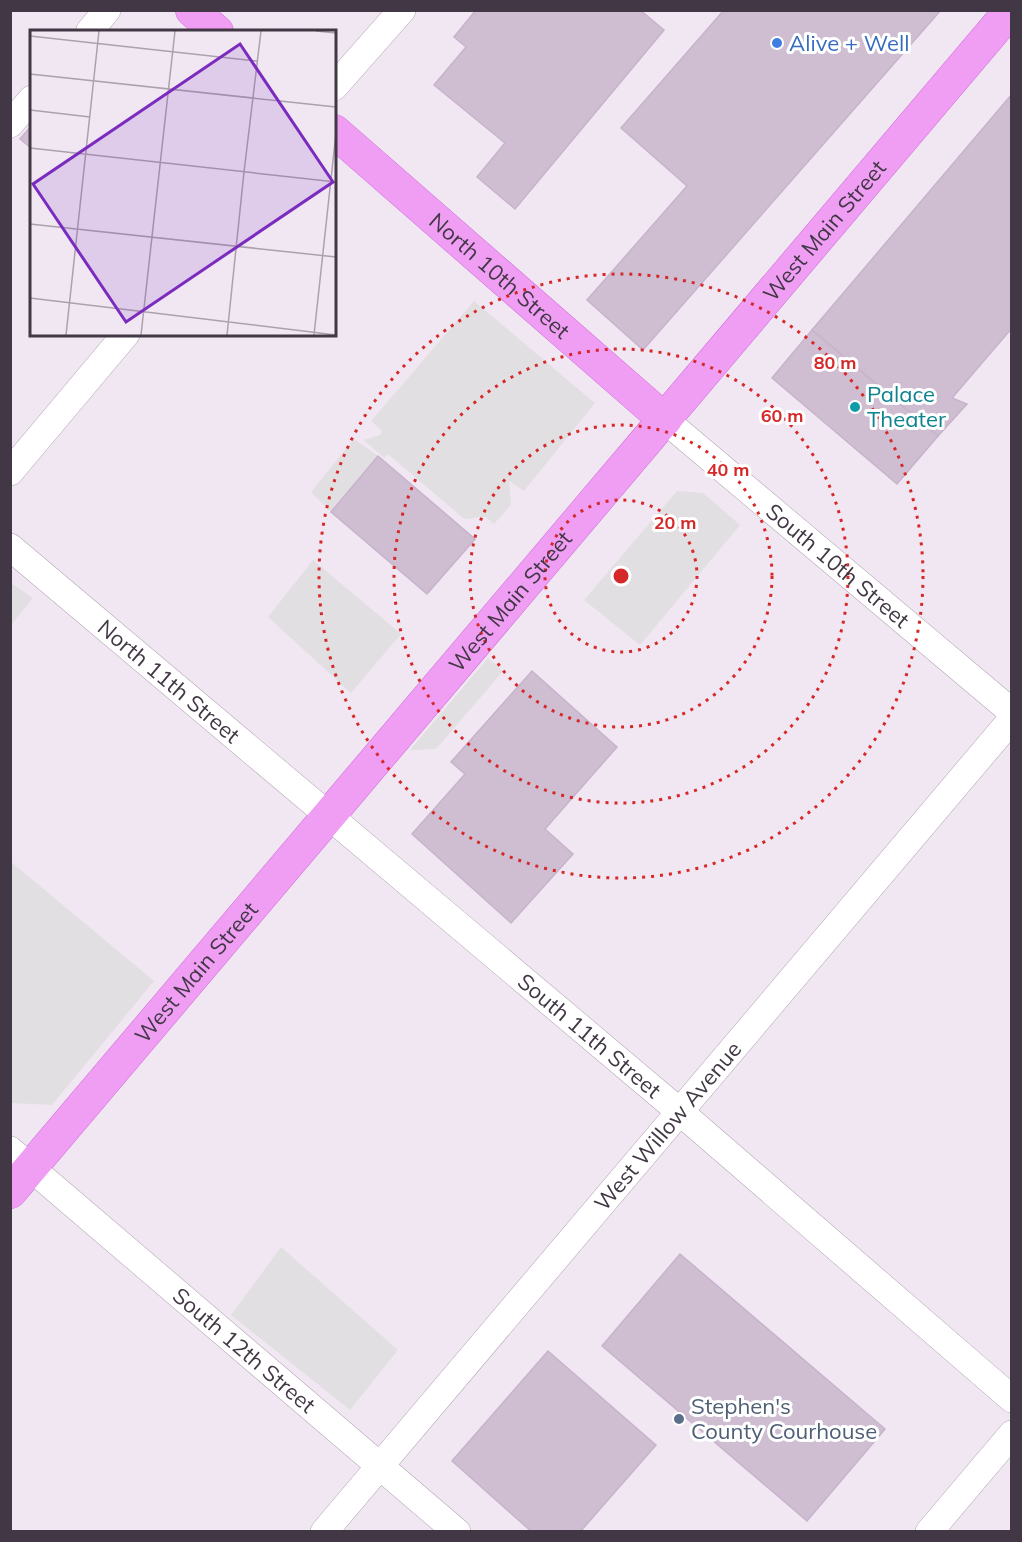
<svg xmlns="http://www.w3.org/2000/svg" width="1022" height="1542" font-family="Mulish,sans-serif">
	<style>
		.parking { fill: #e2dfe3 }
		.building { fill: #cfbed2; stroke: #c8b2cc; stroke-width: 1.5 }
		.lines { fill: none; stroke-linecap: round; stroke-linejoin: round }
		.minor-casing { stroke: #b4a5b6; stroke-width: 28 }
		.major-casing { stroke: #cf70d7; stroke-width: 34 }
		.minor { stroke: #fff; stroke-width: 27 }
		.major { stroke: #ef9ef4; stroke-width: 33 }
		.ring { fill: none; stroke: #d62828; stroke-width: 3; stroke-dasharray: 3 6 }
		.shop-dot { fill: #3f7fe0; stroke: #fff; stroke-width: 2 }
		.culture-dot { fill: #0f9aa8; stroke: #fff; stroke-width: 2 }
		.service-dot { fill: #5c6f8a; stroke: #fff; stroke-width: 2 }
		.labels { text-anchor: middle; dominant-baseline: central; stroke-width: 6; stroke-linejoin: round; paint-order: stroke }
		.shop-label { font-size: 22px; fill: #366cbe; stroke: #fff; text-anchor: start }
		.street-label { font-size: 22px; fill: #423744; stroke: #fff }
		.culture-label { font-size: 22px; fill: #0d838f; stroke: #fff; text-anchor: start }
		.service-label { font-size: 22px; fill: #4e5e75; stroke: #fff; text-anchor: start }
		.inset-road { fill: none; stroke: #aba1ac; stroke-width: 1.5 }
		.view { fill: #7b2cbf; fill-opacity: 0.15; stroke: #7b2cbf; stroke-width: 3 }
		.inset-edge { fill: none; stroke: #423744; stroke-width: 3 }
		.centre { fill: #d62828; stroke: #fff; stroke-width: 3 }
		.ring-label { font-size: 18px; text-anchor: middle; font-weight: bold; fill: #d62828; stroke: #fff; stroke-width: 6; stroke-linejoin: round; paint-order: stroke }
	</style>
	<rect width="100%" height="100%" fill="#f1e7f2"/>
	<g class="parking">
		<polygon points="474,301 595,403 524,491 509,481 511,505 494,524 486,517 464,519 388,454 384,458 364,440 380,435 382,431 371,421"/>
		<polygon points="354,439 378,456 331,512 311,492"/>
		<polygon points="677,491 703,493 740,525 640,645 584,600"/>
		<polygon points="313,560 401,634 351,693 268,617"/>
		<polygon points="11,583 33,598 11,625"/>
		<polygon points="488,658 503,671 436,749 410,750"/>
		<polygon points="11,862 154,981 52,1105 11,1103"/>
		<polygon points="281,1247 398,1350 350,1410 231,1315"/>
	</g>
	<g class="building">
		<polygon points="476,10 640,10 664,30 515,209 477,177 505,143 434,85 466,47 454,37"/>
		<polygon points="724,10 941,10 643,350 587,300 687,186 621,128"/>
		<polygon points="1012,94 1012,328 952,398 967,404 938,436 812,330"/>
		<polygon points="32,125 32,149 20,139"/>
		<polygon points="812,330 938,436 897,484 772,378"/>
		<polygon points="378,456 475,539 427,594 331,512"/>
		<polygon points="532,671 617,747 545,829 573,854 511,923 412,834 465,774 451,762"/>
		<polygon points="680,1254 885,1429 807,1521 602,1346"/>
		<polygon points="548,1351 656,1445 580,1532 532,1532 452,1461"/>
	</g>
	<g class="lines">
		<defs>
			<g id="minor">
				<polyline points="89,32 107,10"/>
				<polyline points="334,87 402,10"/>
				<polyline points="10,124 32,99"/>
				<path id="s1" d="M665,420L1012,712"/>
				<polyline points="10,472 126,334"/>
				<path id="s2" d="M10,547L679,1111L1012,1399"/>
				<path id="s3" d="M10,1150L457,1532"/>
				<path id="s4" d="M324,1532L1012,719"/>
				<polyline points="929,1532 1012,1434"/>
			</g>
			<g id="major">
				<polyline points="192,10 217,32"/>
				<path id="s5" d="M334,131L665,420"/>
				<path id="s6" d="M10,1192L1011,10"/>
			</g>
		</defs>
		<use href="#minor" class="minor-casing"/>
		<use href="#major" class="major-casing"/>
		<use href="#minor" class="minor"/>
		<use href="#major" class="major"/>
	</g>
	<g class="ring">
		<circle cx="621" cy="576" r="76"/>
		<circle cx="621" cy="576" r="151"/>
		<circle cx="621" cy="576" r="227"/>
		<circle cx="621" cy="576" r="302"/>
	</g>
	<circle class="shop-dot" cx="777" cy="43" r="6"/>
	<circle class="culture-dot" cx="855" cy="407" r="6"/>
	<circle class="service-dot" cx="679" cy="1419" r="6"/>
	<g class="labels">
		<g class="shop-label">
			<text x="789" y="43">Alive + Well</text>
		</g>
		<g class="street-label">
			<text stroke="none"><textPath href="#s6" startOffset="1260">West Main Street</textPath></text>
			<text stroke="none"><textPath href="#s5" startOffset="220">North 10th Street</textPath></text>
			<text stroke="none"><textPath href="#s1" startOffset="226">South 10th Street</textPath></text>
			<text stroke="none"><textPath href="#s6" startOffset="774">West Main Street</textPath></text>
			<text stroke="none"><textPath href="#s2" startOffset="208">North 11th Street</textPath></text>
			<text stroke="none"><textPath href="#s6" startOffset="288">West Main Street</textPath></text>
			<text stroke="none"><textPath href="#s2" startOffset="758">South 11th Street</textPath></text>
			<text stroke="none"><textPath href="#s4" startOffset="532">West Willow Avenue</textPath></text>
			<text stroke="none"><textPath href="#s3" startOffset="308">South 12th Street</textPath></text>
		</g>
		<g class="culture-label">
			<text x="867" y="394">Palace<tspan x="867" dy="25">Theater</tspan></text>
		</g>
		<g class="service-label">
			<text x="691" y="1406">Stephen's<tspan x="691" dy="25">County Courhouse</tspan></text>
		</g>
	</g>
	<g transform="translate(30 30)">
		<rect width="306" height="306" fill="#f1e7f2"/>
		<path class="inset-road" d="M286,1L306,3M0,6L227,31M0,44L306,77M0,80L60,87M0,118L306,152M214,142L231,1M0,194L306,227M0,268L306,305M36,305L69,1M111,305L145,1M197,305L214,142M284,305L306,103"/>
		<path class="view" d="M210,14L303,152L96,292L3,154Z"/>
		<rect width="306" height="306" class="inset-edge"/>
	</g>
	<circle cx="621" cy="576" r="9" class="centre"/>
	<g class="ring-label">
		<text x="835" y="369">80 m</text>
		<text x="782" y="422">60 m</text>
		<text x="728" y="476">40 m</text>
		<text x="675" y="529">20 m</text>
	</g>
	<rect width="1022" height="1542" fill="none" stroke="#423744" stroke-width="24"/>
</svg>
